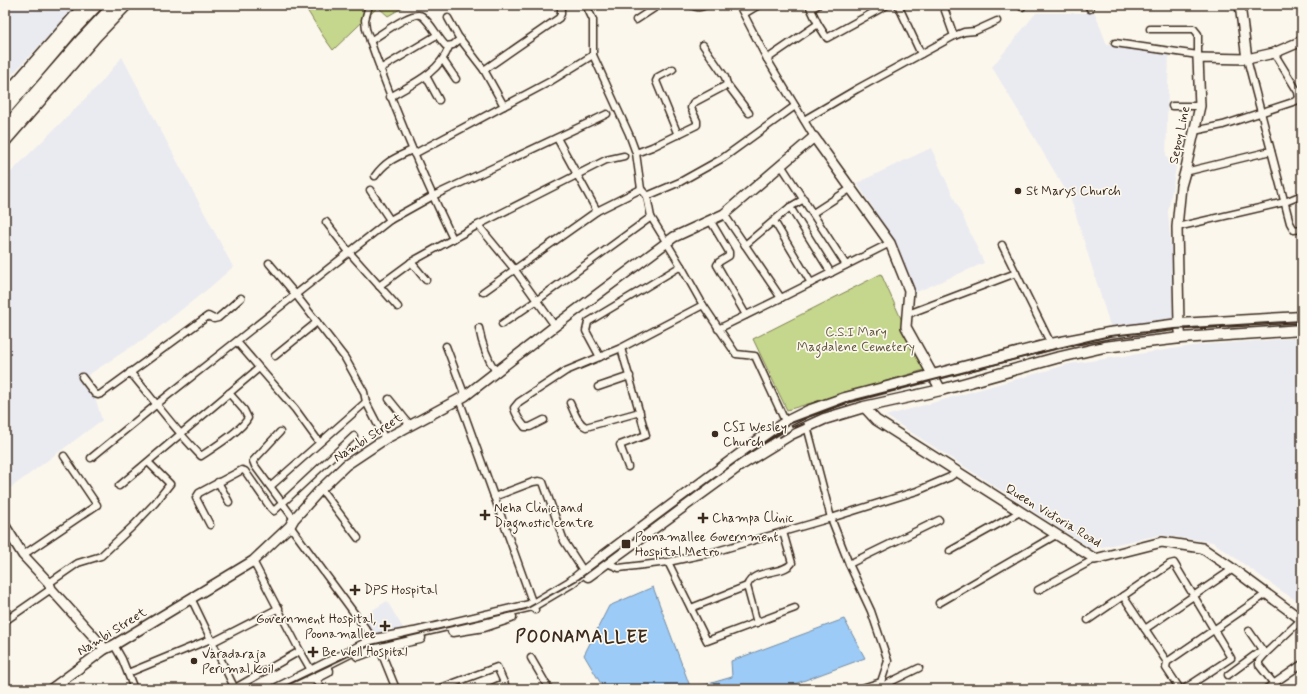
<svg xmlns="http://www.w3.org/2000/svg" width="1307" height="694" font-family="Mynerve,sans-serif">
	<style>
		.built { fill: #eaeaf1 }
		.green { fill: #c5d78c; stroke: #808055 }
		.water { fill: #9ccbf8; stroke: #758ba1 }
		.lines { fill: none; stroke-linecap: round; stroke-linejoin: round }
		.street-casing { stroke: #3b2a1e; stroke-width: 9 }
		.secondary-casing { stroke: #3b2a1e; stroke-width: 12 }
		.primary-casing { stroke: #3b2a1e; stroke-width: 13 }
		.highway-casing { stroke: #3b2a1e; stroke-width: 15 }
		.street { stroke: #fbf7ec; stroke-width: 6 }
		.secondary { stroke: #fbf7ec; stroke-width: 9 }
		.primary { stroke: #fbf7ec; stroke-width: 10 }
		.highway { stroke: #fbf7ec; stroke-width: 12 }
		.rail { stroke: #3b2a1e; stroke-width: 2 }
		.poi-dot { fill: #3b2a1e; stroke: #fbf7ec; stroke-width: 1.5 }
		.labels { text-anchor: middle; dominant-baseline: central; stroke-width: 3.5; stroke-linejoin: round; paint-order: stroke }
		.street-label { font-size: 13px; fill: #3b2a1e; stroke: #fbf7ec }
		.poi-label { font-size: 13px; fill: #3b2a1e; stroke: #fbf7ec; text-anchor: start }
		.park-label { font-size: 13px; fill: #5e553a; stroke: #fbf7ec }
		.district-label { font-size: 17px; font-weight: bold; letter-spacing: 1px; fill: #3b2a1e; stroke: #fbf7ec }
	</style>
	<rect width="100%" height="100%" fill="#fbf7ec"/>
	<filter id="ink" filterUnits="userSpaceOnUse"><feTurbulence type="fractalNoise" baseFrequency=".025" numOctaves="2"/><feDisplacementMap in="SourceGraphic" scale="8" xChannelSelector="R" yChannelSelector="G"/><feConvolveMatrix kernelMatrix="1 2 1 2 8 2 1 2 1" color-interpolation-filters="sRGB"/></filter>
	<g filter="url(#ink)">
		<g class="built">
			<polygon points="5,5 78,5 5,82"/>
			<polygon points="1036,13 1095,13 1107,45 1169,50 1166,157 1176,167 1168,212 1177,324 1112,332 1071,199 992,67"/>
			<polygon points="122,57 233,267 209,288 148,336 88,375 102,420 5,492 5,178 100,84"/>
			<polygon points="931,148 984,263 914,293 894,241 857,183"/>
			<polygon points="1296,338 1302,358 1302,604 1283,592 1213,542 1160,535 1092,549 886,416 1070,364 1200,345"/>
			<polygon points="387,601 407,635 376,639 363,616"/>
		</g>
		<g class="green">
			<polygon points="304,5 407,5 388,16 378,7 333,50 323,36"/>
			<polygon points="881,274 924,370 787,410 753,339"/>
		</g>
		<polygon class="water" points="653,587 691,689 732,677 731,661 844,619 865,658 781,689 604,689 584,655 609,606"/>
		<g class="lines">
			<defs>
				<g id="street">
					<polyline points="586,5 593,20 593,55 629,134 636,153 641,189 647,196 651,217 681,266 703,305 736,354 755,356 791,434"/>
					<path d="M691,5C697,8 700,8 706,5"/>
					<polyline points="739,5 767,59 814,137"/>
					<polyline points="809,5 818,24"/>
					<polyline points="898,5 921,54"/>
					<polyline points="1021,5 1022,7"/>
					<polyline points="1088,5 1090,9"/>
					<path d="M368,9L365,20L366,29C391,101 420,170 453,239"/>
					<polyline points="811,9 818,5"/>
					<polyline points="744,14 759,5"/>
					<polyline points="448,18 458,36 484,70 504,106"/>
					<polyline points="636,20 659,5"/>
					<polyline points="1150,29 1194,29 1198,34 1198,58"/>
					<polyline points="954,36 964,32 975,31 997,21"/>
					<path d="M370,41C379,36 414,9 422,16C432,24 437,37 446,46L453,45L460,39"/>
					<polyline points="1115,43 1198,55"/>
					<polyline points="767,59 818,24 827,38 887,5"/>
					<polyline points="1247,59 1290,223 1294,230 1302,229"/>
					<polyline points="443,60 456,79"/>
					<polyline points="380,69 437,35"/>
					<polyline points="673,69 658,77 656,81 678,135"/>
					<polyline points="484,70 559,18 561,14 561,5"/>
					<polyline points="426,76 439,100"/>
					<polyline points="727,84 749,113"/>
					<path d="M390,97C414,83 439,73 449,47"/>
					<polyline points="1172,106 1200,106"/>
					<polyline points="804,120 857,89 954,36 944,8 949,5"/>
					<polyline points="1194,131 1223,125 1296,101 1299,98 1298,92 1274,53"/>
					<polyline points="557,138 597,211"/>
					<polyline points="636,153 652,147 697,125 697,121 691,108 693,103 725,86 727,84 725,77 703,45"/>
					<polyline points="414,154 551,81 593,55"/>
					<polyline points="781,165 846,265"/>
					<polyline points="1185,172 1271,151"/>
					<path d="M375,176C386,161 395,158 412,150"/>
					<polyline points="370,190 390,220"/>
					<polyline points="647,196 680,182 723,158 795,106"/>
					<polyline points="790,207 831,273"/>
					<polyline points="813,213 850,189"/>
					<polyline points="724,214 781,298"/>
					<polyline points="710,220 729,252 729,256 719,262 717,265 746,315"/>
					<polyline points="774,221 811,283"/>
					<polyline points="326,222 349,252 398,307"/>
					<polyline points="478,225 515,270 555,326"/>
					<polyline points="1177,227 1285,202 1302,195"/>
					<polyline points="745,245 790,207 804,199"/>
					<polyline points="1002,245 1051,344"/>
					<polyline points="411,262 426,280"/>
					<polyline points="269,263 296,295 345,358 364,392 366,402 385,439"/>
					<polyline points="379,286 413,261 478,225 606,160 624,156"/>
					<polyline points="483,292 597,211 641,189"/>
					<polyline points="908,314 1016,273"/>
					<polyline points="502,324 536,301 651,217"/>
					<path d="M479,328C482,345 487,358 496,372"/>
					<polyline points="718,329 781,298 890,243"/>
					<polyline points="237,342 295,409 319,442"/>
					<polyline points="446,346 465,396"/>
					<polyline points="621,348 646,435 620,445 628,467"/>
					<polyline points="275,356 317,322"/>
					<polyline points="600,357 586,331 588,322 681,266"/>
					<path d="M130,372C154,400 175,430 201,456C213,448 242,430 248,418L244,410L229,393"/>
					<polyline points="82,377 95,394 98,395 101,394 208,316 214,319 218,318 241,298"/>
					<polyline points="598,387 630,376"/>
					<polyline points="389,399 410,425"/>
					<polyline points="459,399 535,610"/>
					<path d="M570,403C574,411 577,423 586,427L640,412"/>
					<path d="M544,420L530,427H525C520,421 516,416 514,408L519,402L566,371L621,348L703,305"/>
					<polyline points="807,426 831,518 849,564 871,611 888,661 881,682 859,689"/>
					<polyline points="280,432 253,461 255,466 294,519"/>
					<polyline points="91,458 157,404 390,220 433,196 607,114"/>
					<polyline points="218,482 229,502"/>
					<polyline points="119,486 259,368"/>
					<polyline points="271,486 366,402"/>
					<polyline points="321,489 358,538"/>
					<polyline points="494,497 533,482 539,481 543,482 564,541 584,572"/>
					<polyline points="210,525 196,498 199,493 242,470 245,471 270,507 274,511 354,436"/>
					<polyline points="290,526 374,640 379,647 396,689"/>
					<polyline points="5,543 12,539"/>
					<polyline points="950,551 1020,512"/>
					<polyline points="23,555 97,505 64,456"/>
					<polyline points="253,561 300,651 322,689"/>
					<polyline points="605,562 619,568 668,562 710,553 831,518 917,491 950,477 957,472"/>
					<polyline points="668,562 707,641 795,608"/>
					<polyline points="849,564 939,520"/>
					<polyline points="49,583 78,563 101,556 134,525 155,503 170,484 148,462"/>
					<polyline points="1038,590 1095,559"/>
					<polyline points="191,598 235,689"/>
					<polyline points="939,603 1056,535"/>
					<polyline points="691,608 747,586"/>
					<polyline points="1088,620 1123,596"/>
					<polyline points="5,621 51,589"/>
					<path d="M757,623L747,586C753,568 782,576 792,563L783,532"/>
					<polyline points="1145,629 1167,662 1266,594"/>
					<polyline points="1249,631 1265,654 1302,619"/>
					<polyline points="213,642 279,608"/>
					<polyline points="114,645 122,659 134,689"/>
					<polyline points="1265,654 1259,661 1259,665 1278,689"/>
					<polyline points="531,658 549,689"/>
					<polyline points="1167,662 1166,668 1180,689"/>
					<polyline points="128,673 211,639"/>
					<polyline points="1228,675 1262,650"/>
					<polyline points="882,686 919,668"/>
					<polyline points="235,688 300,651"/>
					<polyline points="438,689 497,667 507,689"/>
					<polyline points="490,689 504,683"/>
					<polyline points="1184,689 1231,658 1174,563 1170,564 1123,596 1145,629 1233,569"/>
					<polyline points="1266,689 1302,664"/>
				</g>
				<g id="secondary">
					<polyline points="1240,5 1247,59"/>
					<polyline points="5,95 84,5"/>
					<polyline points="5,142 97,36 127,5"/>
					<polyline points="1181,338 1179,324 1177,227 1181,186 1185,172 1200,106 1198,58 1247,59 1274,53 1302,41"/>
					<polyline points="864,407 876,420 1095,559 1162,542 1202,548 1233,569 1302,620"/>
					<polyline points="5,526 23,555 49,583 51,589 105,649"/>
					<polyline points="51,689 105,649 114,645 253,561 290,526 294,519 321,489 346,465 385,439 465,396 555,326 674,237 724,214 814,137 890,243 909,290 906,327 941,390"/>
				</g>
				<g id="primary">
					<polyline points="588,576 739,466 791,434 824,419 864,407 941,390 1056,358 1104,347 1181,338 1302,330"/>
					<polyline points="453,631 484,626 511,617"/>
					<polyline points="358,655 379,647 420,638"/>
					<polyline points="295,688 328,671"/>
					<polyline points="277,689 374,640 414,633 533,605 570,583 601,558 763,437 786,422 808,411 845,398 1051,344 1109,333 1179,324 1302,317"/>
				</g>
				<g id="highway">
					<polyline points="5,109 68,35 96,5"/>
					<polyline points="5,129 83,39 115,5"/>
				</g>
			</defs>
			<use href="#street" class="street-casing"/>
			<use href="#secondary" class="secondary-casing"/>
			<use href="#primary" class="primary-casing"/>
			<use href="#highway" class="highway-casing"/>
			<use href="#street" class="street"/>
			<use href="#secondary" class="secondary"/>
			<use href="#primary" class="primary"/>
			<use href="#highway" class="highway"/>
			<g class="rail">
				<polyline points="780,437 795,428 804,424"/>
				<polyline points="279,689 371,645 526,609 579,579 732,465 791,423 847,402 1059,348 1110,336 1175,329 1302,321"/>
			</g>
		</g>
	</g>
	<g class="poi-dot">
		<circle cx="1018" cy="191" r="4"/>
		<circle cx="715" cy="434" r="4"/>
		<path d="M483 509h4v4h4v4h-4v4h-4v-4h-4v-4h4z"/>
		<path d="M701 512h4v4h4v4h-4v4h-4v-4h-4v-4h4z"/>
		<rect x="621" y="539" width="10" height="10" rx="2"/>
		<path d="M353 584h4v4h4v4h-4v4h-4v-4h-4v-4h4z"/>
		<path d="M383 620h4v4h4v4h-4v4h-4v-4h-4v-4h4z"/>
		<path d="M311 646h4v4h4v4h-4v4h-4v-4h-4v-4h4z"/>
		<circle cx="194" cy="661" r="4"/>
	</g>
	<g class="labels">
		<g class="street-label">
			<text transform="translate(1180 135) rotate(-78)">Sepoy Line</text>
			<text transform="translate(368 438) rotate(-33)">Nambi Street</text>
			<text transform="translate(1053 516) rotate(31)">Queen Victoria Road</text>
			<text transform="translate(112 632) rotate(-32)">Nambi Street</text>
		</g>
		<g class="poi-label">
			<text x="1026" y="191">St Marys Church</text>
			<text x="723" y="427">CSI Wesley<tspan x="723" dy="15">Church</tspan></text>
			<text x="494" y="508">Neha Clinic and<tspan x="494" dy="15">Diagnostic centre</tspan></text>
			<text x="712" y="518">Champa Clinic</text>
			<text x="635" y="537">Poonamallee Government<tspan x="635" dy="15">Hospital Metro</tspan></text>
			<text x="364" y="590">DPS Hospital</text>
			<text x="376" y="619" text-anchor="end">Government Hospital,<tspan x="376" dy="15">Poonamallee</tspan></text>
			<text x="322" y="652">Be Well Hospital</text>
			<text x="202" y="654">Varadaraja<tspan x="202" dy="15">Perumal Koil</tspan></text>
		</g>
		<g class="park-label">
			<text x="856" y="332">C.S.I Mary<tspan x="856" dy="15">Magdalene Cemetery</tspan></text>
		</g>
		<g class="district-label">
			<text x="582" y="637">POONAMALLEE</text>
		</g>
	</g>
	<rect width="1307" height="694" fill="none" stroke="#fbf7ec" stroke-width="20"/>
	<rect x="10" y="10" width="1287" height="674" fill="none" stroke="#3b2a1e" stroke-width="1.5" filter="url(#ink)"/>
</svg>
